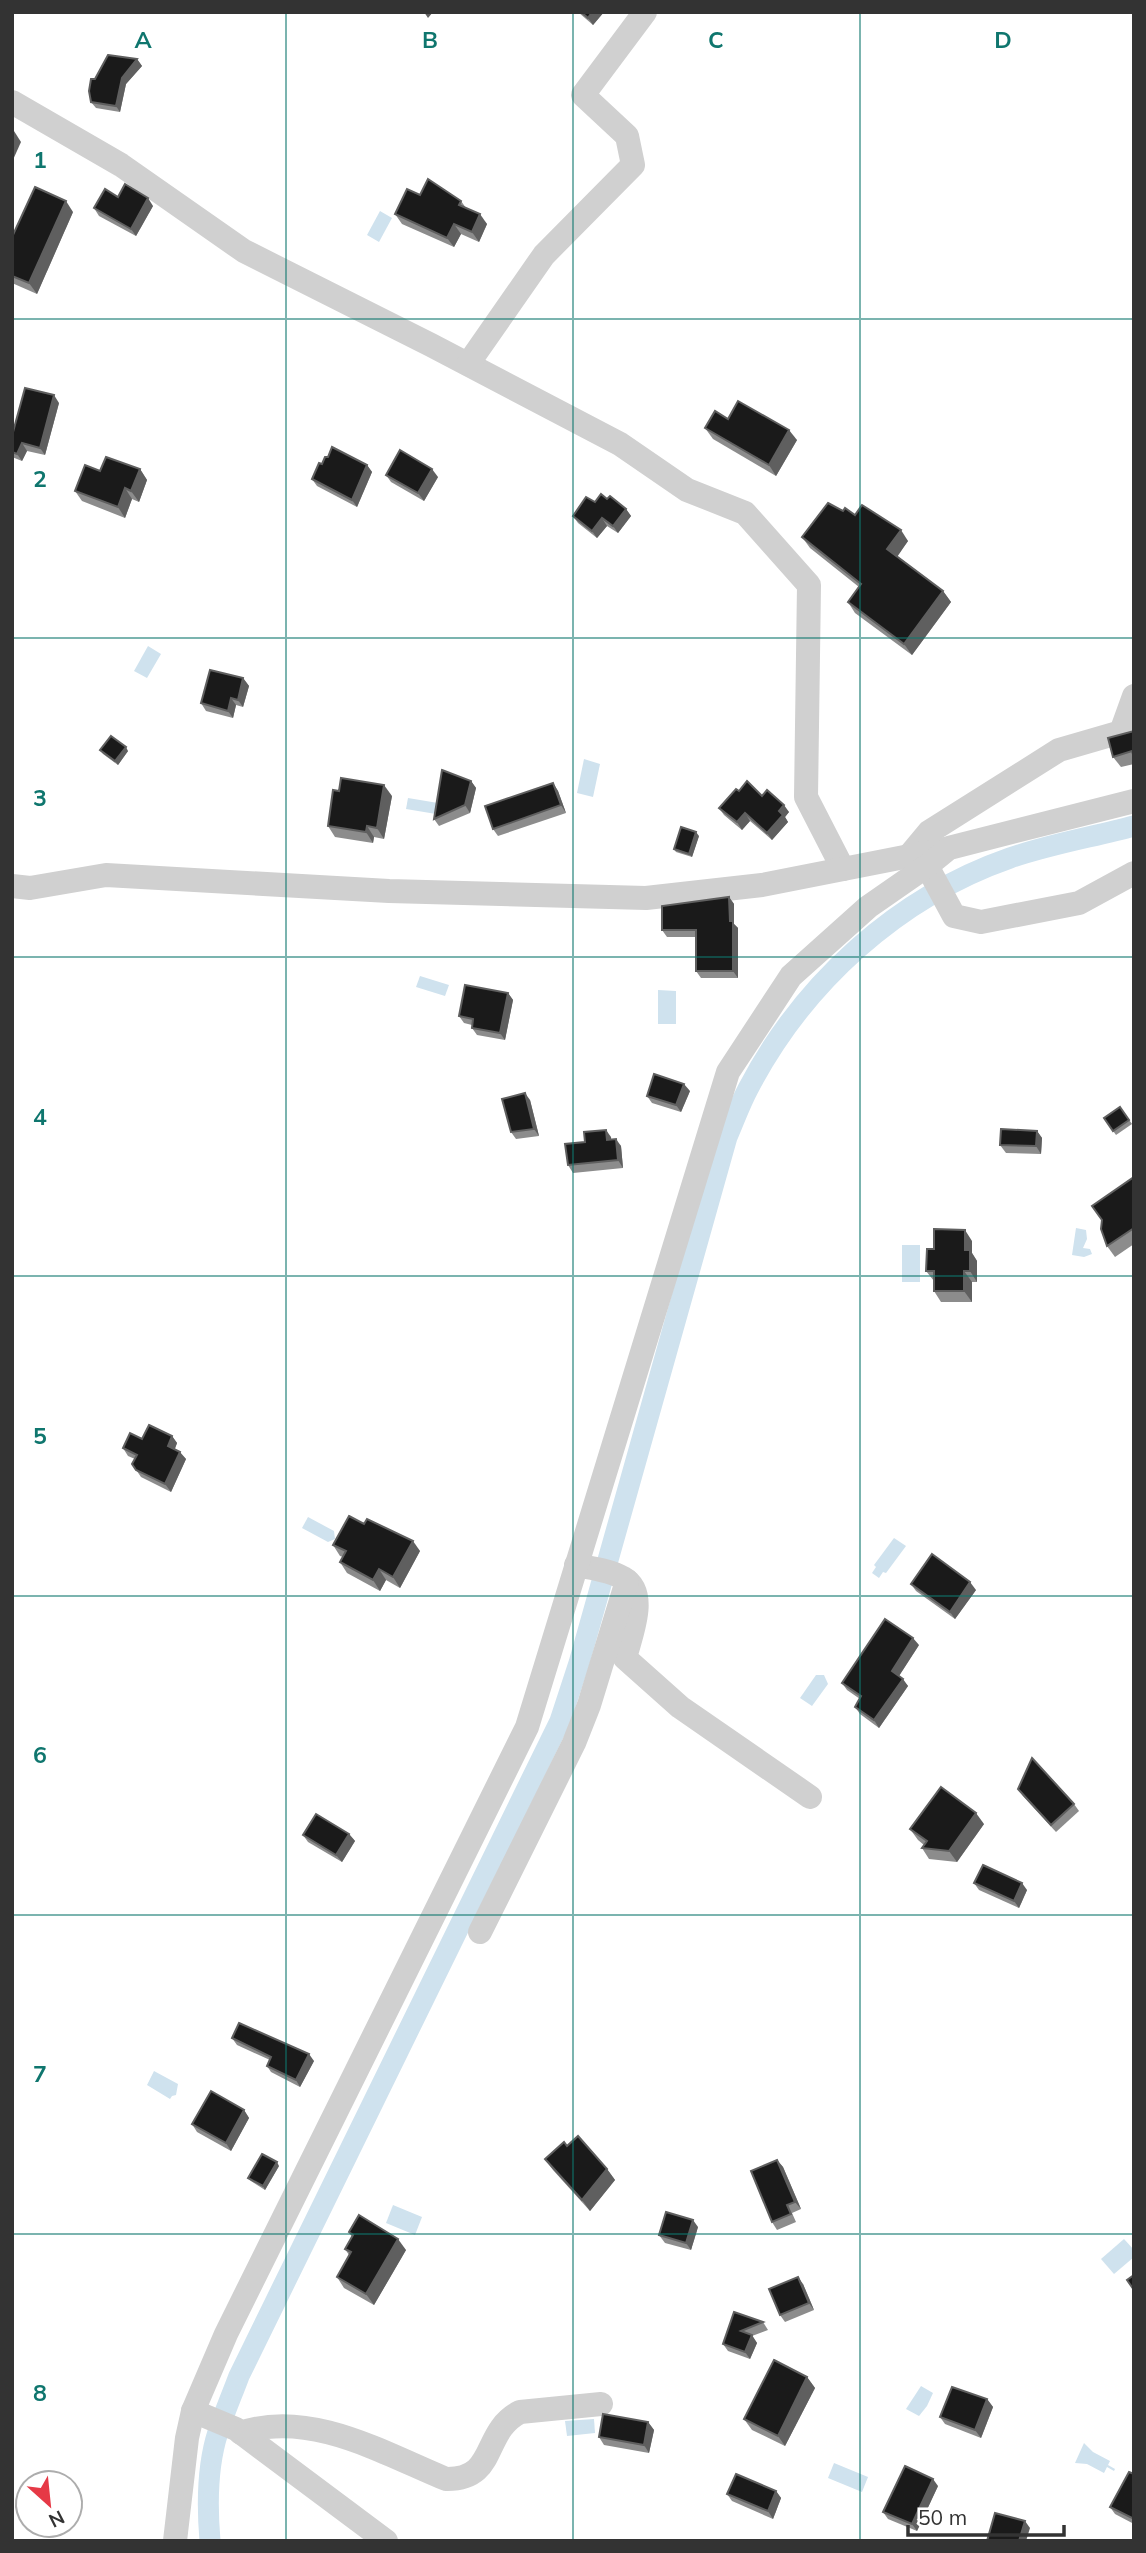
<svg xmlns="http://www.w3.org/2000/svg" width="1146" height="2553" font-family="Mulish,sans-serif">
	<style>
		.water { fill: #cfe2ee }
		.lines { fill: none; stroke-linecap: round; stroke-linejoin: round }
		.canal { stroke: #cfe2ee; stroke-width: 21 }
		.minor { stroke: #d0d0d0; stroke-width: 24 }
		.wall { fill: #8c8c8c }
		.shaded-wall { fill: #5f5f5f }
		.building { fill: #1a1a1a; stroke: #5f5f5f; stroke-width: 2 }
		.grid { fill: none; stroke: #0f766e; stroke-width: 2; stroke-opacity: 0.55 }
		.grid-label { font-size: 23px; text-anchor: middle; font-weight: bold; fill: #0f766e; stroke: #fff; stroke-width: 7; stroke-linejoin: round; paint-order: stroke }
	</style>
	<rect width="100%" height="100%" fill="#fff"/>
	<g class="water">
		<polygon points="380,211 392,218 379,242 367,235"/>
		<polygon points="148,646 161,654 147,678 134,671"/>
		<polygon points="584,759 600,764 593,797 577,793"/>
		<polygon points="408,798 438,803 436,814 406,809"/>
		<polygon points="420,976 449,985 445,996 416,987"/>
		<polygon points="658,990 676,991 676,1024 658,1024"/>
		<polygon points="1076,1228 1086,1230 1087,1239 1083,1248 1090,1249 1092,1254 1084,1257 1072,1255"/>
		<rect x="902" y="1245" width="18" height="37"/>
		<polygon points="308,1517 334,1531 335,1539 328,1542 302,1528"/>
		<polygon points="894,1538 906,1546 886,1573 883,1572 879,1578 872,1573 876,1567 874,1565"/>
		<polygon points="816,1675 824,1675 828,1684 812,1706 800,1698"/>
		<polygon points="154,2071 178,2084 176,2095 172,2096 170,2099 147,2085"/>
		<polygon points="393,2205 422,2217 415,2235 386,2223"/>
		<polygon points="1124,2239 1134,2250 1134,2257 1114,2274 1101,2259"/>
		<polygon points="921,2386 933,2393 927,2406 919,2416 906,2409"/>
		<polygon points="594,2419 595,2433 567,2436 565,2421"/>
		<polygon points="1084,2443 1093,2452 1110,2461 1108,2465 1115,2469 1114,2471 1107,2467 1104,2473 1087,2464 1075,2463"/>
		<polygon points="834,2463 868,2477 862,2492 828,2478"/>
	</g>
	<g class="lines">
		<path class="canal" d="M210,2541C207,2506 207,2466 218,2432C224,2413 232,2395 239,2376L560,1721L579,1663L727,1137C734,1121 740,1104 748,1089C803,983 898,897 1010,858C1050,844 1093,837 1134,826"/>
		<g class="minor">
			<polyline points="12,102 121,165 244,251 431,345 620,444 687,490 745,513 809,585 806,797 843,869"/>
			<polyline points="468,364 544,255 633,165 627,136 583,95 645,12"/>
			<polyline points="909,856 929,832 1059,750 1121,732 1134,696"/>
			<polyline points="927,866 954,916 981,922 1079,903 1134,873"/>
			<polyline points="12,886 30,888 106,875 389,891 646,898 762,885 945,849"/>
			<path d="M576,1565C590,1568 610,1570 623,1578C649,1593 631,1634 625,1658L680,1707L810,1797"/>
			<polyline points="480,1932 574,1743 589,1705 627,1581"/>
			<polyline points="193,2411 236,2429 386,2541"/>
			<path d="M241,2433C309,2409 385,2454 446,2479C498,2480 481,2432 520,2412L601,2404"/>
			<polyline points="175,2541 187,2438 193,2411 226,2334 527,1727 728,1072 791,976 868,907 927,866 949,848 1134,801"/>
		</g>
	</g>
	<g class="wall">
		<polygon points="578,12 604,12 593,25"/>
		<polygon points="137,59 142,66 126,84 120,112 96,108 91,102 95,79"/>
		<polygon points="420,195 461,201 466,208 487,224 479,242 461,234 454,247 402,224 395,214"/>
		<polygon points="118,197 153,206 136,236 99,216 94,208"/>
		<polygon points="73,212 37,294 12,283 12,237"/>
		<polygon points="59,403 45,455 27,451 22,461 12,457 12,431"/>
		<polygon points="728,419 797,440 776,476 713,439 705,428"/>
		<polygon points="322,464 367,465 372,472 357,507 317,486 312,479"/>
		<polygon points="140,469 147,480 139,502 132,499 125,518 82,501 75,491 100,471"/>
		<polygon points="386,475 438,477 424,501 391,482"/>
		<polygon points="607,499 626,509 631,516 618,533 607,526 597,538 578,523 573,516 595,502"/>
		<polygon points="843,511 855,515 908,541 897,556 943,591 951,602 912,655 855,613 848,602 859,587 810,548 802,537"/>
		<polygon points="243,678 249,686 243,707 236,705 233,718 206,711 201,703"/>
		<polygon points="1134,731 1134,764 1121,767 1113,757"/>
		<polygon points="100,750 128,751 118,765 103,754"/>
		<polygon points="471,781 476,788 470,813 439,826 434,819"/>
		<polygon points="553,783 558,791 566,813 498,836 493,829"/>
		<polygon points="739,791 762,796 789,812 785,817 788,822 772,840 750,821 742,830 724,815 719,808"/>
		<polygon points="392,796 384,839 374,837 373,843 335,837 328,826"/>
		<polygon points="699,836 692,857 676,852 674,849"/>
		<polygon points="729,897 734,904 734,924 738,928 738,978 701,978 696,971 696,937 667,937 662,930"/>
		<polygon points="508,993 513,1000 505,1040 477,1035 472,1028 472,1025 464,1023 459,1016"/>
		<polygon points="690,1091 681,1112 652,1103 647,1096"/>
		<polygon points="530,1100 539,1136 516,1139 511,1132"/>
		<polygon points="1120,1107 1132,1124 1116,1135 1104,1118"/>
		<polygon points="606,1130 611,1139 621,1146 623,1168 573,1173 568,1165 585,1142"/>
		<polygon points="1037,1131 1042,1138 1041,1154 1006,1153 1000,1145"/>
		<polygon points="1134,1177 1134,1244 1115,1257 1107,1246"/>
		<polygon points="972,1241 972,1253 977,1261 977,1282 972,1282 972,1302 941,1302 934,1291 934,1281 926,1271 934,1249"/>
		<polygon points="172,1436 177,1443 175,1449 186,1459 171,1492 141,1477 132,1464 135,1459 128,1456 123,1448 142,1439"/>
		<polygon points="364,1524 420,1551 400,1588 386,1580 380,1591 347,1573 340,1562 343,1557 340,1556 333,1545"/>
		<polygon points="911,1584 976,1590 955,1619 916,1591"/>
		<polygon points="919,1645 899,1676 908,1686 879,1728 860,1714 855,1707 860,1699 847,1690 842,1683"/>
		<polygon points="1018,1789 1074,1804 1079,1811 1056,1832 1023,1796"/>
		<polygon points="984,1824 957,1862 929,1859 922,1848 924,1845 918,1840 910,1829"/>
		<polygon points="349,1834 355,1841 342,1862 308,1842 303,1835"/>
		<polygon points="974,1883 1027,1890 1019,1908 979,1890"/>
		<polygon points="232,2038 314,2061 300,2087 271,2072 267,2066 270,2060 237,2045"/>
		<polygon points="244,2110 249,2118 231,2151 197,2132 192,2124"/>
		<polygon points="567,2146 607,2169 615,2180 590,2211 553,2170 545,2159"/>
		<polygon points="777,2160 783,2167 801,2209 792,2213 796,2222 777,2230 772,2222"/>
		<polygon points="279,2166 265,2190 251,2181 248,2178"/>
		<polygon points="698,2227 691,2250 665,2243 659,2235"/>
		<polygon points="349,2232 406,2250 374,2305 344,2288 337,2277 349,2255 345,2249 352,2237"/>
		<polygon points="803,2284 814,2310 785,2322 780,2315"/>
		<polygon points="734,2312 763,2322 768,2330 752,2336 757,2343 750,2359 728,2351 723,2344"/>
		<polygon points="807,2377 815,2388 785,2446 752,2430 744,2419"/>
		<polygon points="987,2399 993,2407 981,2438 945,2424 940,2417"/>
		<polygon points="648,2422 654,2430 649,2453 604,2445 599,2437"/>
		<polygon points="1134,2474 1134,2524 1115,2514 1110,2507"/>
		<polygon points="938,2486 917,2531 888,2519 883,2512"/>
		<polygon points="776,2491 781,2498 773,2519 732,2501 727,2494"/>
	</g>
	<g class="shaded-wall">
		<polygon points="424,12 433,12 428,18"/>
		<polygon points="592,12 604,12 593,25 588,18"/>
		<polygon points="137,59 142,66 126,84 120,112 116,106 122,78"/>
		<polygon points="14,131 21,142 12,162 12,134"/>
		<polygon points="148,198 153,206 136,236 131,229"/>
		<polygon points="66,201 73,212 37,294 29,283"/>
		<polygon points="480,214 487,224 479,242 472,232"/>
		<polygon points="454,224 461,234 454,247 447,238"/>
		<polygon points="54,395 59,403 45,455 40,448"/>
		<polygon points="789,430 797,440 776,476 769,465"/>
		<polygon points="22,443 27,451 22,461 17,454"/>
		<polygon points="367,465 372,472 357,507 352,500"/>
		<polygon points="140,469 147,480 139,502 131,491"/>
		<polygon points="432,469 438,477 424,501 418,493"/>
		<polygon points="125,488 132,499 125,518 118,507"/>
		<polygon points="626,509 631,516 618,533 613,526"/>
		<polygon points="602,518 607,526 597,538 592,531"/>
		<polygon points="901,530 908,541 895,560 887,549"/>
		<polygon points="943,591 951,602 912,655 904,644"/>
		<polygon points="243,678 249,686 243,707 238,700"/>
		<polygon points="231,698 236,705 233,718 228,711"/>
		<polygon points="126,747 128,751 118,765 115,761"/>
		<polygon points="471,781 476,788 470,813 465,805"/>
		<polygon points="553,783 558,791 566,813 561,805"/>
		<polygon points="384,785 392,796 384,839 377,828"/>
		<polygon points="784,805 789,812 785,817 788,822 772,840 767,833 779,811"/>
		<polygon points="745,813 750,821 742,830 737,822"/>
		<polygon points="367,826 374,837 373,843 366,832"/>
		<polygon points="696,832 699,836 692,857 689,854"/>
		<polygon points="729,897 734,904 734,924 738,928 738,978 733,971 730,921"/>
		<polygon points="508,993 513,1000 505,1040 500,1033"/>
		<polygon points="684,1084 690,1091 681,1112 676,1105"/>
		<polygon points="525,1093 530,1100 539,1136 534,1129"/>
		<polygon points="606,1130 611,1137 612,1147 607,1140"/>
		<polygon points="1037,1131 1042,1138 1041,1154 1036,1146"/>
		<polygon points="616,1139 621,1146 623,1168 618,1160"/>
		<polygon points="965,1230 972,1241 972,1253 977,1261 977,1282 970,1271 965,1250"/>
		<polygon points="964,1271 972,1282 972,1302 964,1291"/>
		<polygon points="172,1436 177,1443 173,1453 168,1446"/>
		<polygon points="180,1452 186,1459 171,1492 165,1484"/>
		<polygon points="413,1541 420,1551 400,1588 393,1577"/>
		<polygon points="379,1569 386,1580 380,1591 373,1580"/>
		<polygon points="970,1582 976,1590 955,1619 950,1612"/>
		<polygon points="913,1638 919,1645 897,1679 892,1671"/>
		<polygon points="903,1679 908,1686 879,1728 874,1720"/>
		<polygon points="976,1813 984,1824 957,1862 949,1851"/>
		<polygon points="349,1834 355,1841 342,1862 336,1855"/>
		<polygon points="1022,1883 1027,1890 1019,1908 1014,1901"/>
		<polygon points="309,2054 314,2061 300,2087 296,2080"/>
		<polygon points="244,2110 249,2118 231,2151 226,2143"/>
		<polygon points="777,2160 783,2167 801,2209 795,2202"/>
		<polygon points="277,2162 279,2166 265,2190 263,2186"/>
		<polygon points="607,2169 615,2180 590,2211 582,2200"/>
		<polygon points="693,2220 698,2227 691,2250 686,2243"/>
		<polygon points="398,2239 406,2250 374,2305 366,2294"/>
		<polygon points="798,2277 803,2284 814,2310 809,2303"/>
		<polygon points="752,2335 757,2343 750,2359 745,2352"/>
		<polygon points="807,2377 815,2388 785,2446 778,2436"/>
		<polygon points="987,2399 993,2407 981,2438 975,2430"/>
		<polygon points="648,2422 654,2430 649,2453 644,2445"/>
		<polygon points="933,2479 938,2486 917,2531 912,2524"/>
		<polygon points="776,2491 781,2498 773,2519 768,2511"/>
		<polygon points="1025,2521 1030,2528 1026,2541 1019,2541"/>
	</g>
	<g class="building">
		<polygon points="581,12 592,12 588,18"/>
		<polygon points="108,55 137,59 122,78 116,106 91,102 89,91 91,79 95,79"/>
		<polygon points="428,179 461,201 459,205 480,214 472,232 454,224 447,238 395,214 407,189 420,195"/>
		<polygon points="125,184 148,198 131,229 94,208 105,189 118,197"/>
		<polygon points="35,187 66,201 29,283 12,276 12,237"/>
		<polygon points="25,388 54,395 40,448 22,443 17,454 12,452 12,431 13,432"/>
		<polygon points="738,401 789,430 769,465 705,428 715,411 728,419"/>
		<polygon points="332,447 367,465 352,500 312,479 319,463 322,464 325,457 328,457"/>
		<polygon points="400,450 432,469 418,493 386,475"/>
		<polygon points="106,457 140,469 131,491 125,488 118,507 75,491 85,465 100,471"/>
		<polygon points="601,494 607,499 610,496 626,509 613,526 602,518 592,531 573,516 586,497 595,502"/>
		<polygon points="828,503 843,511 845,508 855,515 862,505 901,530 887,549 943,591 904,644 848,602 861,584 802,537"/>
		<polygon points="210,670 243,678 238,700 231,698 228,711 201,703"/>
		<polygon points="1134,731 1134,758 1132,751 1113,757 1108,738"/>
		<polygon points="111,736 126,747 115,761 100,750"/>
		<polygon points="442,770 471,781 465,805 434,819"/>
		<polygon points="341,778 384,785 377,828 367,826 366,832 328,826 333,790 339,791"/>
		<polygon points="747,781 762,796 767,790 784,805 779,811 783,815 767,833 745,813 737,822 719,808 736,789 739,791"/>
		<polygon points="553,783 561,805 493,829 485,806"/>
		<polygon points="681,827 696,832 689,854 674,849"/>
		<polygon points="729,897 730,921 733,921 733,971 696,971 696,930 662,930 662,906"/>
		<polygon points="465,985 508,993 500,1033 472,1028 473,1019 459,1016"/>
		<polygon points="654,1074 684,1084 676,1105 647,1096"/>
		<polygon points="525,1093 534,1129 511,1132 502,1099"/>
		<polygon points="1120,1107 1129,1120 1113,1131 1104,1118"/>
		<polygon points="1001,1129 1037,1131 1036,1146 1000,1145"/>
		<polygon points="606,1130 607,1140 616,1139 618,1160 568,1165 565,1144 585,1142 584,1132"/>
		<polygon points="1134,1177 1134,1228 1107,1246 1101,1229 1102,1220 1092,1206"/>
		<polygon points="934,1229 965,1230 965,1250 970,1250 970,1271 964,1271 964,1291 934,1291 934,1271 926,1271 927,1249 934,1249"/>
		<polygon points="149,1425 172,1436 168,1446 180,1452 165,1484 136,1470 132,1464 137,1455 123,1448 130,1433 142,1439"/>
		<polygon points="349,1516 364,1524 367,1519 413,1541 393,1577 379,1569 373,1580 340,1562 346,1551 333,1545"/>
		<polygon points="932,1554 970,1582 950,1612 911,1584"/>
		<polygon points="885,1619 913,1638 892,1671 903,1679 874,1720 855,1707 861,1696 842,1683"/>
		<polygon points="1032,1758 1074,1804 1051,1825 1018,1789"/>
		<polygon points="941,1787 976,1813 949,1851 922,1848 927,1841 910,1829"/>
		<polygon points="316,1814 349,1834 336,1855 303,1835"/>
		<polygon points="983,1865 1022,1883 1014,1901 974,1883"/>
		<polygon points="239,2023 309,2054 296,2080 267,2066 271,2057 232,2038"/>
		<polygon points="211,2091 244,2110 226,2143 192,2124"/>
		<polygon points="578,2136 607,2169 582,2200 545,2159 564,2142 567,2146"/>
		<polygon points="262,2154 277,2162 263,2186 248,2178"/>
		<polygon points="777,2160 795,2202 787,2205 791,2214 772,2222 751,2171"/>
		<polygon points="666,2212 693,2220 686,2243 659,2235"/>
		<polygon points="359,2215 398,2239 366,2294 337,2277 351,2252 345,2249 353,2235 349,2232"/>
		<polygon points="1134,2275 1134,2290 1127,2280"/>
		<polygon points="798,2277 809,2303 780,2315 769,2289"/>
		<polygon points="734,2312 763,2322 741,2331 752,2335 745,2352 723,2344"/>
		<polygon points="774,2360 807,2377 778,2436 744,2419"/>
		<polygon points="952,2387 987,2399 975,2430 940,2417"/>
		<polygon points="603,2414 648,2422 644,2445 599,2437"/>
		<polygon points="905,2466 933,2479 912,2524 883,2512"/>
		<polygon points="1129,2472 1134,2474 1134,2519 1110,2507"/>
		<polygon points="736,2474 776,2491 768,2511 727,2494"/>
		<polygon points="995,2513 1025,2521 1019,2541 987,2541"/>
	</g>
	<path class="grid" d="M286,12V2541M573,12V2541M860,12V2541M12,319H1134M12,638H1134M12,957H1134M12,1276H1134M12,1596H1134M12,1915H1134M12,2234H1134"/>
	<g class="grid-label">
		<text x="143" y="48">A</text>
		<text x="430" y="48">B</text>
		<text x="716" y="48">C</text>
		<text x="1003" y="48">D</text>
		<text x="40" y="168">1</text>
		<text x="40" y="487">2</text>
		<text x="40" y="806">3</text>
		<text x="40" y="1125">4</text>
		<text x="40" y="1444">5</text>
		<text x="40" y="1763">6</text>
		<text x="40" y="2082">7</text>
		<text x="40" y="2401">8</text>
	</g>
	<rect width="1146" height="2553" fill="none" stroke="#333333" stroke-width="28"/>
	<g transform="translate(49 2504) rotate(153)"><circle r="33" fill="#ffffff" stroke="#adadad" stroke-width="2"/>
	<path d="M0-5L12 26L0 18L-12 26Z" fill="#e63946"/>
	<text y="-10" font-size="19" font-weight="bold" text-anchor="middle" fill="#333333">N</text>
	</g>
	<path d="M908 2525v10h156v-10" fill="none" stroke="#333333" stroke-width="3.5"/>
	<text x="918" y="2525" font-size="21" fill="#333333" stroke="#ffffff" stroke-width="5" paint-order="stroke">50 m</text>
</svg>
